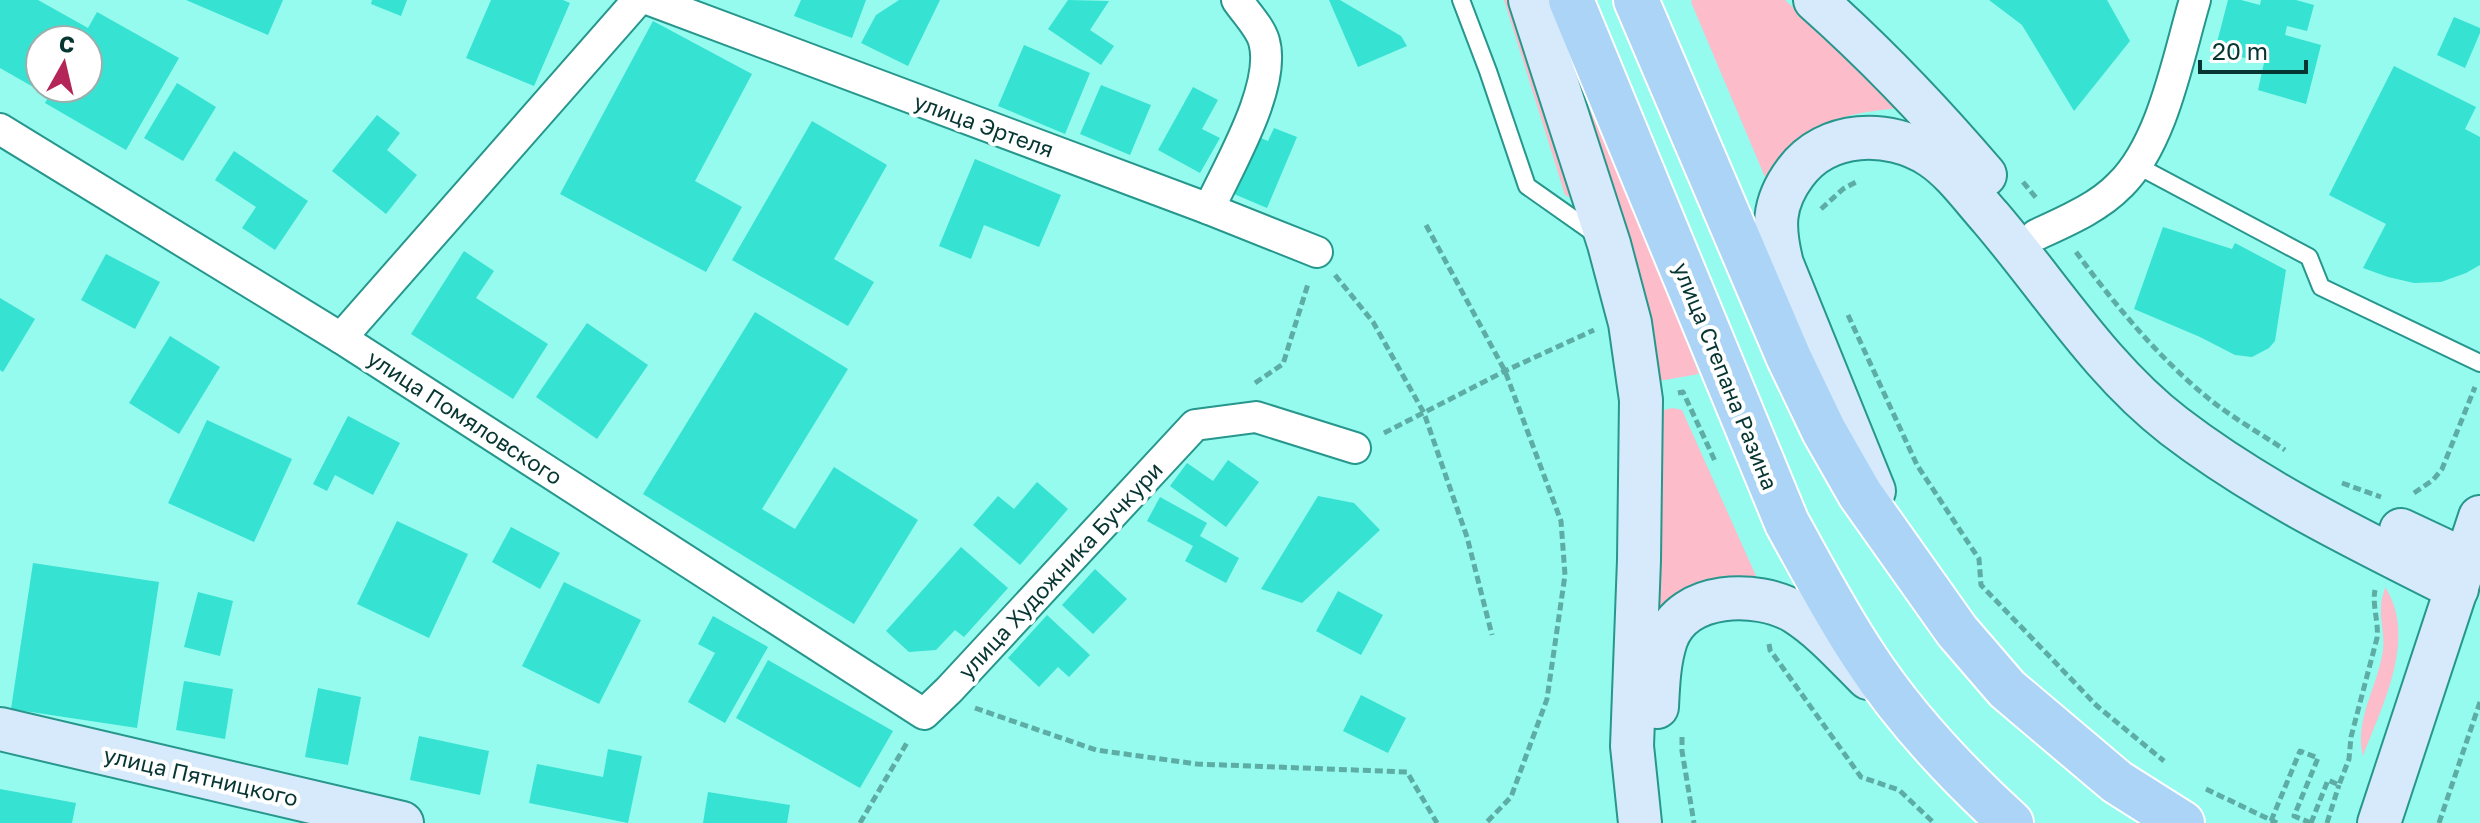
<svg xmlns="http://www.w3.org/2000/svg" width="2480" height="823" font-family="'Golos Text',sans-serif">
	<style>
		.green { fill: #fcbcc9 }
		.building { fill: #36e2d2; fill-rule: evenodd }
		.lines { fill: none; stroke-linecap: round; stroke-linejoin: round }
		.lane-casing { stroke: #27968c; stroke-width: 20 }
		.street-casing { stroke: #27968c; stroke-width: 34 }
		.secondary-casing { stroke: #27968c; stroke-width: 46 }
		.primary-casing { stroke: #fff; stroke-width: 48 }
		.path { stroke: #5dada4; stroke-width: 5; stroke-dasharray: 8 4; stroke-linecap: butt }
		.lane { stroke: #fff; stroke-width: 16 }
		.street { stroke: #fff; stroke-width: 30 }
		.secondary { stroke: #d6eafb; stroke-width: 42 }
		.primary { stroke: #acd4f7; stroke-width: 44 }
		.labels { text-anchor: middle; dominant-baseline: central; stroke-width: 8; stroke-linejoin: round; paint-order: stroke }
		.street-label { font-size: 22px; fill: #073632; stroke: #fff }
	</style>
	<rect width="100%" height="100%" fill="#95fbef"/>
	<g class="green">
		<polygon points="1504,0 1516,0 1583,205 1565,195"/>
		<path d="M1692,0H1785L1899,108C1843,113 1795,125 1765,177L1691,2Z"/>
		<polygon points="1589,106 1654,258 1699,374 1653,382 1634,291"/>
		<path d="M1673,408L1682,410L1756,576C1702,575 1693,580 1652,614L1654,412Z"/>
		<path d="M2385,587C2418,638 2382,706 2363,756C2354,720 2378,686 2383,650C2385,635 2380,621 2381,606C2381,600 2384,593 2385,587Z"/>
	</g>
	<g class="building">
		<path d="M0,0H38L88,28L97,12L179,58L126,150L45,103L49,96L0,68ZM40,40H88V88H40Z"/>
		<polygon points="186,0 283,0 268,35"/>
		<polygon points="372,0 407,0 401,16 371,4"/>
		<polygon points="491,0 563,0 570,3 534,86 466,58"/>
		<polygon points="801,0 866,0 852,38 794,16"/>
		<polygon points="899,0 940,0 908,66 861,43 876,15"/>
		<polygon points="1068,0 1109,1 1090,30 1114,46 1101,65 1048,29"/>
		<polygon points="1329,0 1340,0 1401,36 1407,46 1358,67"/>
		<polygon points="1989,0 2107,0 2130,41 2074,111 2022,25"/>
		<polygon points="2228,0 2241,0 2260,5 2261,0 2296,0 2314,5 2307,31 2287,26 2285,35 2321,45 2306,104 2258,90 2264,63 2215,50"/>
		<polygon points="2454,17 2480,28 2480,33 2465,68 2437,55"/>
		<polygon points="653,21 752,74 695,181 742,207 706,272 560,194"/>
		<polygon points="1024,45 1090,73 1065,134 998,106"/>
		<polygon points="2394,66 2476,107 2465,129 2480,137 2480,265 2466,273 2441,282 2414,283 2388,277 2363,268 2386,224 2329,195"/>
		<polygon points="177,83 216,107 183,161 144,138"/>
		<polygon points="1101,85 1151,105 1130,155 1080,134"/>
		<polygon points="1193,87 1218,100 1202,129 1220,138 1200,173 1158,150"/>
		<polygon points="377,115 400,133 387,150 417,175 386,214 332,171"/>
		<polygon points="812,121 887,165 834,259 874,282 848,326 732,260"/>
		<polygon points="1274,128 1297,137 1267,208 1227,191 1251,134 1268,141"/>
		<polygon points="234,151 308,201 275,250 242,228 256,207 215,180"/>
		<polygon points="975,159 1061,195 1039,247 984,225 971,259 939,246"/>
		<polygon points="2163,227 2232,249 2235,243 2286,270 2275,341 2269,348 2252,357 2235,355 2200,337 2134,309"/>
		<polygon points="464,251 494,271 476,298 548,344 513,399 411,334"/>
		<polygon points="106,254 160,282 135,329 81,300"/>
		<polygon points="0,298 35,319 3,372 0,370"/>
		<polygon points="755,312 848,369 762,509 795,529 834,467 918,520 854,624 643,494"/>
		<polygon points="587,323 648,365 597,439 536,397"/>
		<polygon points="170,336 220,367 179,434 129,403"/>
		<polygon points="348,416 400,443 373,495 335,475 327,491 313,484"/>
		<polygon points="207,420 292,459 254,542 168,503"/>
		<polygon points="1228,460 1259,482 1226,527 1170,486 1187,463 1213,481"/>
		<polygon points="1037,482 1068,509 1020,565 973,525 998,496 1014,509"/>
		<polygon points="1318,496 1354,503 1380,530 1302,603 1261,589"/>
		<polygon points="1160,497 1207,523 1200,536 1239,558 1226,583 1185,561 1193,546 1147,521"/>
		<polygon points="397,521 468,554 429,638 357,604"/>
		<polygon points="511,527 560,553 540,589 492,562"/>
		<polygon points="961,547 1008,588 964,637 955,630 936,650 909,652 886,631"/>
		<polygon points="33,563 159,582 137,728 11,709"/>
		<polygon points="1095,569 1127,599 1093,634 1062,605"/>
		<polygon points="564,582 641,620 599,704 522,666"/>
		<polygon points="1338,591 1383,615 1361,655 1316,631"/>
		<polygon points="198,592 233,601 220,656 184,647"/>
		<polygon points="1047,615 1090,655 1069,677 1058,667 1039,687 1008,658"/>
		<polygon points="713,616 768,647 725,723 688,702 715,653 698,644"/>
		<polygon points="768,660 893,731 860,788 736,718"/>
		<polygon points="184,681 233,689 225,739 176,730"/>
		<polygon points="318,688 361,697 348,765 305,757"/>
		<polygon points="1361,695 1406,718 1388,753 1343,731"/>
		<polygon points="419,736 489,751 480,795 410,780"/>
		<polygon points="608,749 642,756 628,823 529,803 537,764 603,777"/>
		<polygon points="0,789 76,803 72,823 0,823"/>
		<polygon points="708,792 790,805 787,823 703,823"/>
	</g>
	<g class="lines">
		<defs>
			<g id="lane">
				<polyline points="1461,0 1488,71 1527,186 1598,236"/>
				<polyline points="2138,166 2309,257 2321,287 2480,363"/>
			</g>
			<g id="street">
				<polyline points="650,0 1209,209 1317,252"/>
				<polyline points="0,129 341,338 924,714 949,690 1195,425 1256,417 1355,448"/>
				<path d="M1209,209C1228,167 1277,86 1264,41C1260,27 1245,12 1237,0"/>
				<path d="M2036,235C2064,222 2098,208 2120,185C2163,143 2178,57 2195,0"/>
				<polyline points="341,338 638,0"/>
			</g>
			<g id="secondary">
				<polyline points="1530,0 1609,244 1630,323 1641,400 1639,560 1632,746 1640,823"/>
				<path d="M1815,0C1876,54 1932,113 1985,175"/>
				<path d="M1874,491L1782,264C1773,228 1772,204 1795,173C1826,130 1889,129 1931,156C1954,171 1972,197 1990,217C2050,287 2100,369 2174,426C2260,492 2360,540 2457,589"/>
				<polyline points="2401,530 2465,560"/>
				<path d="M1657,707C1658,685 1659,661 1666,640C1683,591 1757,590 1795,612C1822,629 1845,655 1868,678"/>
				<polyline points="0,729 402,823"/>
				<polyline points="2379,823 2480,517"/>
			</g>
			<g id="primary">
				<path d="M1571,0L1787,523C1812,568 1836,614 1864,656C1905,719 1956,773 2011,823"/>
				<polyline points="1636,0 1789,358 1824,431 1860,494 1957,631 2007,689 2117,782 2182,823"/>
			</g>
		</defs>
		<use href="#lane" class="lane-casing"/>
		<use href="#street" class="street-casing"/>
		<use href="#secondary" class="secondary-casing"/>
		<use href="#primary" class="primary-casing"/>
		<g class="path">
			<polyline points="2023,182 2037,199"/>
			<polyline points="1821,209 1843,189 1858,181"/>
			<polyline points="1426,225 1505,371 1561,521 1565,575 1547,699 1511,797 1486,823"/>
			<path d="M2076,252C2115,305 2161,361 2213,402C2235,419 2261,434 2285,450"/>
			<polyline points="1335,275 1373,322 1424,413 1467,537 1492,635"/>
			<polyline points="1848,315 1917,465 1979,559 1981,585 2097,706 2164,761"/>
			<polyline points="1255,383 1283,364 1308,284"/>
			<polyline points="1678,393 1683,392 1715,461"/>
			<polyline points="1384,433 1505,371 1594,330"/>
			<polyline points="2342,483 2381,497"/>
			<polyline points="2414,493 2433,480 2442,469 2475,387"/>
			<polyline points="1769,644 1770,650 1861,777 1899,790 1934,823"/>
			<polyline points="975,708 1096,750 1197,764 1407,772 1437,823"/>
			<polyline points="1682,737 1682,751 1694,823"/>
			<polyline points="2206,789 2277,823"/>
			<polyline points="2271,821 2300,751 2318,758 2294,816 2311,823"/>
			<polyline points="860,823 908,741"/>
			<path d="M2311,823L2328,780L2339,785L2349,759L2351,737L2377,638C2379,622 2372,606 2375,590"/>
			<polyline points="2327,823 2339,785"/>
			<polyline points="2439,823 2480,702"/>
		</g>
		<use href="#lane" class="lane"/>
		<use href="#street" class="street"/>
		<use href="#secondary" class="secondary"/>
		<use href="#primary" class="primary"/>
	</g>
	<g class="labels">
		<g class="street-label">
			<text transform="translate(984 125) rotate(20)">улица Эртеля</text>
			<text transform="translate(1726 376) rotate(68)">улица Степана Разина</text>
			<text transform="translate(465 417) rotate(33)">улица Помяловского</text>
			<text transform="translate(1060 570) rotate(-47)">улица Художника Бучкури</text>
			<text transform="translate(201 776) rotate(13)">улица Пятницкого</text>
		</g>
	</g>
	<g transform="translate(64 64) rotate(8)"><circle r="38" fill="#ffffff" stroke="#9cafad" stroke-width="2"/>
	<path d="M0-6L14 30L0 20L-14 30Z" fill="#b42558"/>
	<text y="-12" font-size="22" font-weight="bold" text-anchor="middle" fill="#073632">С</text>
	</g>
	<path d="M2200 60v12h106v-12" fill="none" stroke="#073632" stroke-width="4"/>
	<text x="2212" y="60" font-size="24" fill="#073632" stroke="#ffffff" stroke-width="6" paint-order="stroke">20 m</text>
</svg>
